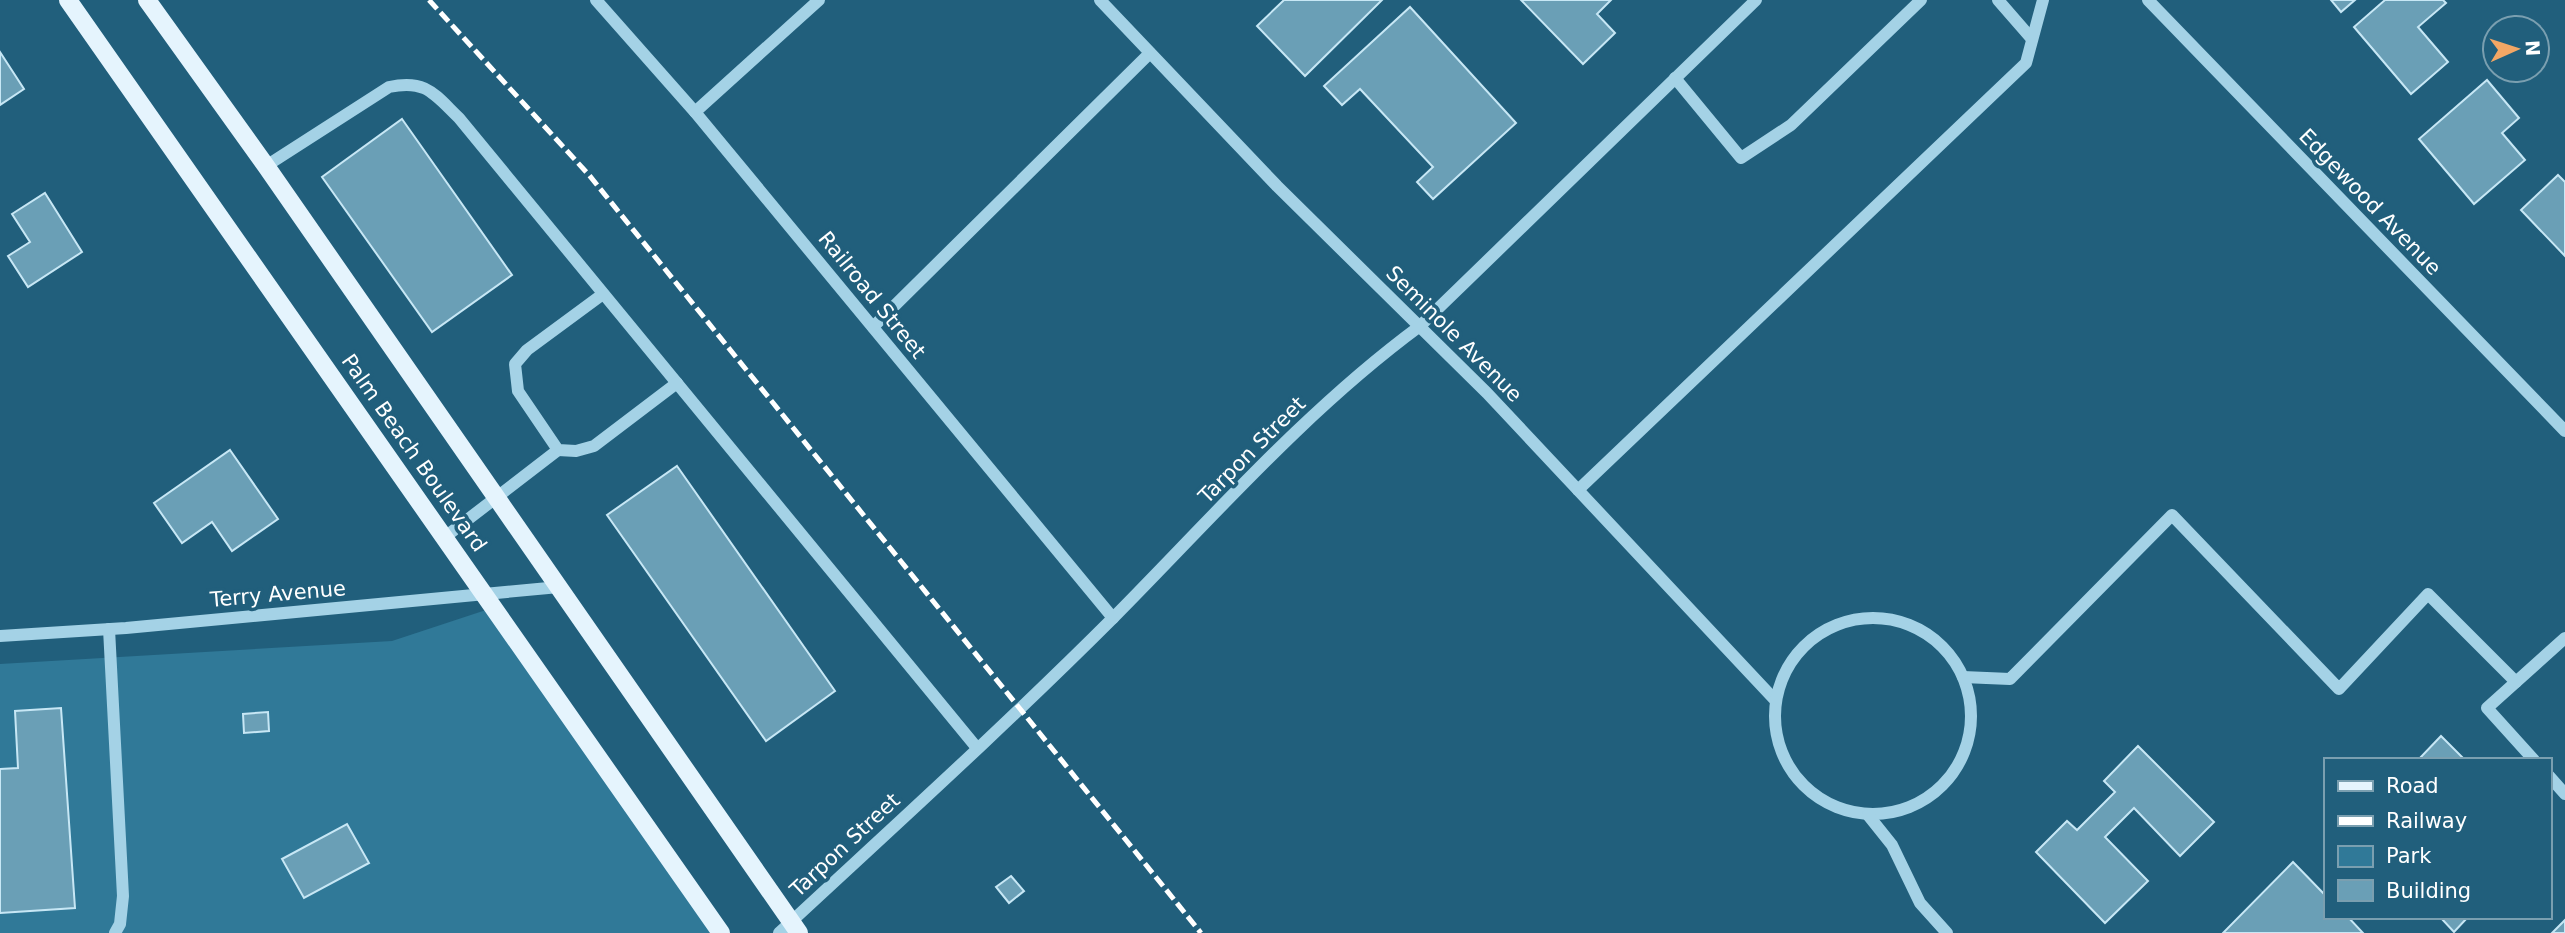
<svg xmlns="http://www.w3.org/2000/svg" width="2565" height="933" font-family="'DejaVu Sans',sans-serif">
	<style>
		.green { fill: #307998 }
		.building { fill: #6a9fb6; stroke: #c7e7f5; stroke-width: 2 }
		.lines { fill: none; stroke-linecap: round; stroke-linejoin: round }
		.minor { stroke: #a4d2e6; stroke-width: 12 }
		.major { stroke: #e5f4fd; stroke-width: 18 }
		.rail { stroke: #fff; stroke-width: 5; stroke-dasharray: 12 5; stroke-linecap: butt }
		.labels { text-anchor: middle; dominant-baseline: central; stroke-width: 7; stroke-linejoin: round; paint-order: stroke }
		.street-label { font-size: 21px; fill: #fff; stroke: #215f7c }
	</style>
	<rect width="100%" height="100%" fill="#215f7c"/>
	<polygon class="green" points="486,610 714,933 0,933 0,664 392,641"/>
	<g class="building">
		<polygon points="1284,0 1382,0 1305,76 1257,26"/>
		<polygon points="1521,0 1611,0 1597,14 1615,33 1583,64"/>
		<polygon points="2331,0 2355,0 2341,12"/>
		<polygon points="2385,0 2443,0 2446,3 2418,27 2448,62 2411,94 2354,27"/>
		<polygon points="1410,7 1516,123 1433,199 1417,182 1433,167 1360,89 1342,105 1324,86"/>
		<polygon points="0,52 24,89 0,105"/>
		<polygon points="2487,80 2519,118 2502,133 2525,160 2474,204 2419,139"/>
		<polygon points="402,119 512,275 432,332 322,177"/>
		<polygon points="2558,175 2565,182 2565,256 2521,210"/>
		<polygon points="45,193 82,252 28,287 8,256 30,242 12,214"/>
		<polygon points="230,450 278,519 232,551 212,522 182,543 154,503"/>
		<polygon points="677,466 835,691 766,741 607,515"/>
		<polygon points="61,708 75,908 0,913 0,769 18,768 15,711"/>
		<polygon points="268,712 269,731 244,733 243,714"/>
		<polygon points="2441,736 2465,760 2418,760"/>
		<polygon points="2138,746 2214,822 2180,856 2134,808 2105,837 2148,881 2105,923 2036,852 2067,821 2077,830 2115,792 2104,781"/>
		<polygon points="347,824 369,863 304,898 282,859"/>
		<polygon points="2293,862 2325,895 2325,917 2348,917 2363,933 2223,933"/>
		<polygon points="1011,876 1024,891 1009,903 996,887"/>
		<polygon points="2440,917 2468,917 2454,932"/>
		<polygon points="2565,920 2565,933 2552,933"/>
	</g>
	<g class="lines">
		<g class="minor">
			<polyline points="596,0 695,112 1113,618"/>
			<polyline points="1100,0 1277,186 1487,393 1775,700"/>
			<polyline points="1998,0 2032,39"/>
			<polyline points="2148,0 2565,431"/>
			<polyline points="1675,78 1741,158 1791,125 1921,0"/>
			<polyline points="695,112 819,0"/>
			<path d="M266,166L389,87C426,79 434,94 459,118L977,748"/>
			<polyline points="603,294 527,350 515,364 518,391 558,450 576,451 594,446 677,383"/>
			<polyline points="873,327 1150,53"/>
			<polyline points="1578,490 2026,63 2043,0"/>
			<polyline points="445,537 558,450"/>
			<circle cx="1873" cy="716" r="98"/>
			<polyline points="109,629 123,896 120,924 115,933"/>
			<polyline points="0,636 126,628 559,587"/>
			<polyline points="1963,677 2010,679 2172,515 2339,689 2428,594 2516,682"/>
			<polyline points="2534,760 2487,708 2565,638"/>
			<polyline points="2549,776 2565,794"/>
			<polyline points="1868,815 1892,845 1920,903 1947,933"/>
			<path d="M779,933C891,829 1005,726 1114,617C1213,517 1306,410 1420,326L1756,0"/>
		</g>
		<g class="major">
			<polyline points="68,0 721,933"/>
			<polyline points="147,0 266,166 799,933"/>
		</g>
		<polyline class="rail" points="429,0 589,175 1201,933"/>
	</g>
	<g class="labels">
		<g class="street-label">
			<text transform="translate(2370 202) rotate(46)">Edgewood Avenue</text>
			<text transform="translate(872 295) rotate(51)">Railroad Street</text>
			<text transform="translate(1454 334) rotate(45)">Seminole Avenue</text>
			<text transform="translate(1252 450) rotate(-45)">Tarpon Street</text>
			<text transform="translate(414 453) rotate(55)">Palm Beach Boulevard</text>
			<text transform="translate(278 594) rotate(-5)">Terry Avenue</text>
			<text transform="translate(845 845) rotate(-43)">Tarpon Street</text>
		</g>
	</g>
	<rect x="2324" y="758" width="228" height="161" fill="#215f7c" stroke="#7a9fb0" stroke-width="2"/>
	<rect x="2338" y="781" width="35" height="10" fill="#e5f4fd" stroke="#7a9fb0" stroke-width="2"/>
	<text x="2386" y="793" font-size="21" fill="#ffffff">Road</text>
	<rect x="2338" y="816" width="35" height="10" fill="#ffffff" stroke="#7a9fb0" stroke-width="2"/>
	<text x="2386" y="828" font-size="21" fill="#ffffff">Railway</text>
	<rect x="2338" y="846" width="35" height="21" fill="#307998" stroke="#7a9fb0" stroke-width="2"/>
	<text x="2386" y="863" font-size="21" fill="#ffffff">Park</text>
	<rect x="2338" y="880" width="35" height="21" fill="#6a9fb6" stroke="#7a9fb0" stroke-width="2"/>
	<text x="2386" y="898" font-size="21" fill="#ffffff">Building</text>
	<g transform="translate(2516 49) rotate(87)"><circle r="33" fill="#215f7c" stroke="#7a9fb0" stroke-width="2"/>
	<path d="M0-5L12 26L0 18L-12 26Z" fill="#f3a765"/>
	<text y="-10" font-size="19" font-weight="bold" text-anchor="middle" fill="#ffffff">N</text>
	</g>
</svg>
